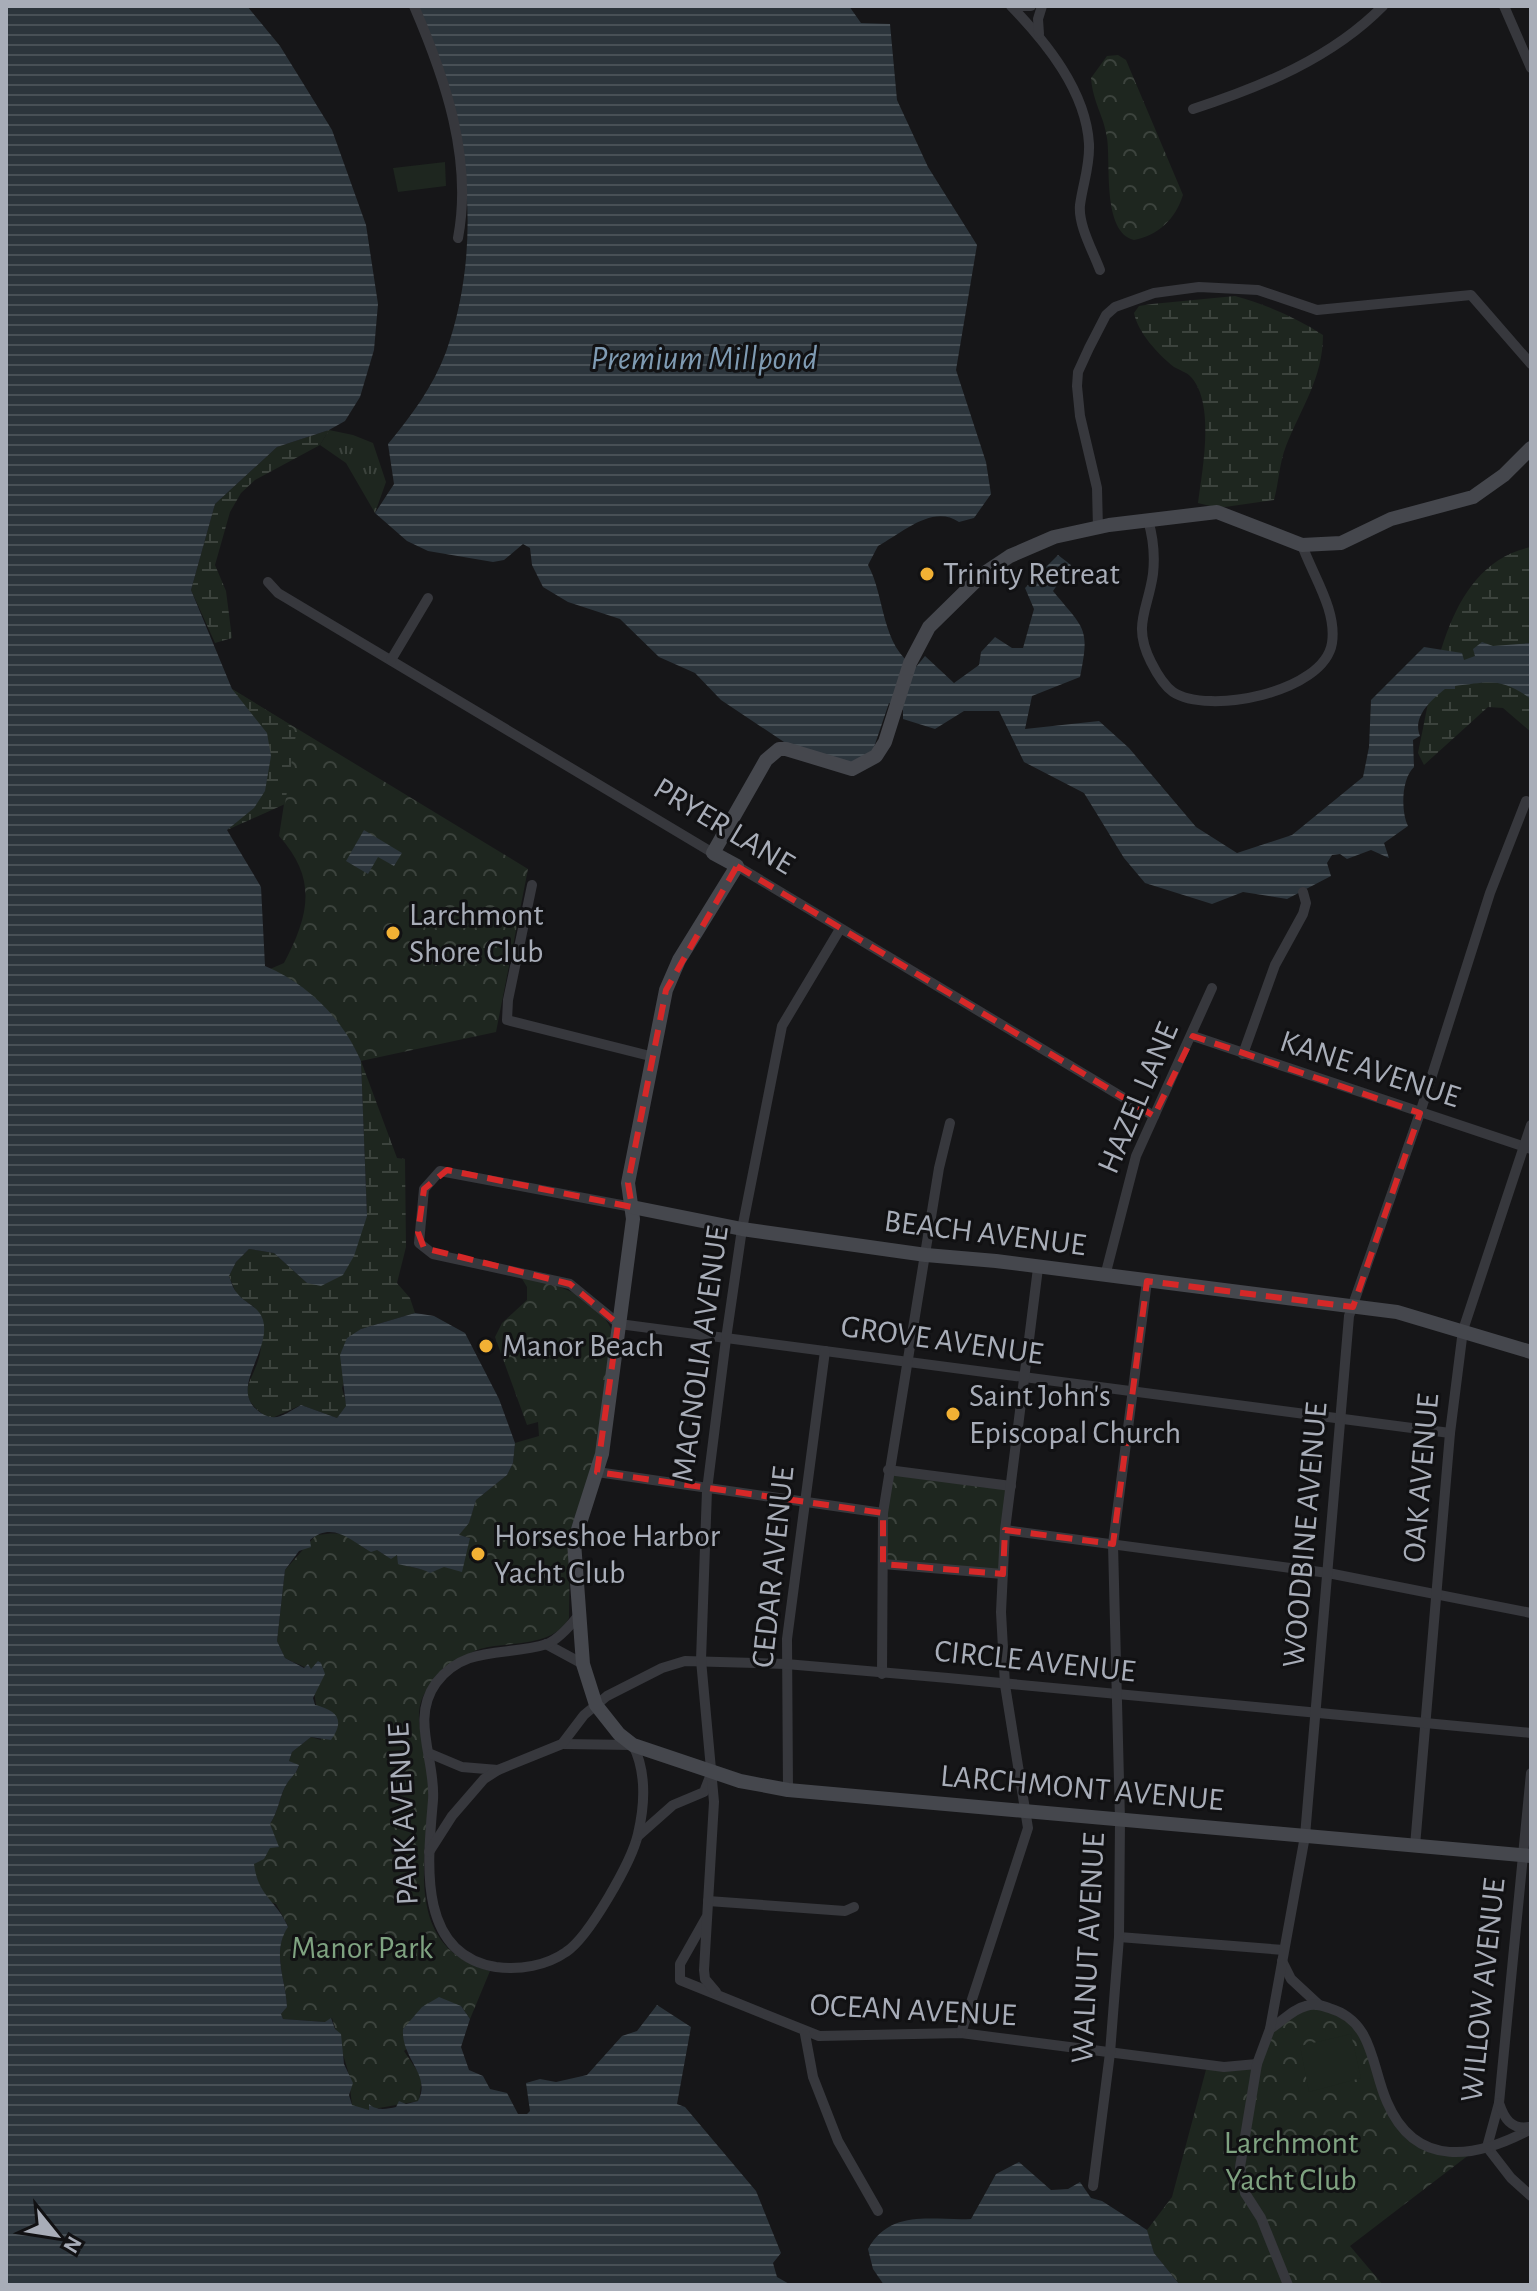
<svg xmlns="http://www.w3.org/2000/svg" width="1537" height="2291" font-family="'Alegreya Sans',sans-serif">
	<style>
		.grass { fill: url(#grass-tufts) }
		.forest { fill: url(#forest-crowns) }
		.wetland { fill: url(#wetland-marsh) }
		.garden { fill: #1e261f }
		.water { fill: url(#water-rules) }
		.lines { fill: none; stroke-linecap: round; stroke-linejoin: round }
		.street { stroke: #37383d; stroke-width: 10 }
		.secondary { stroke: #45474d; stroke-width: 14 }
		.marked { fill: none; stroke: #d62828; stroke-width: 6; stroke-dasharray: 16 10; stroke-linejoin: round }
		.poi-dot { fill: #f2b134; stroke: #111113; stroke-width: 3 }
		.labels { text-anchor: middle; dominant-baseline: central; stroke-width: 6; stroke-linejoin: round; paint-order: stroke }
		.poi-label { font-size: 32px; fill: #a8adb8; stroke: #111113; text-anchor: start }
		.street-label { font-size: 32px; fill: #a8adb8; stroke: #111113 }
		.park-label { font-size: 32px; fill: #7fa381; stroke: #111113 }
		.water-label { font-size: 34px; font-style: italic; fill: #7f9bb3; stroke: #111113 }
	</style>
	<defs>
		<pattern id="grass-tufts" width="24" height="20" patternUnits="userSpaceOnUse" patternTransform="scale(2)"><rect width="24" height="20" fill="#1e261f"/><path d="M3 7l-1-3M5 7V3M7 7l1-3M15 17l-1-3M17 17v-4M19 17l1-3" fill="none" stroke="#3c433d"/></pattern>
		<pattern id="forest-crowns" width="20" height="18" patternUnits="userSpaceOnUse" patternTransform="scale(2)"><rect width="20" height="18" fill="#1e261f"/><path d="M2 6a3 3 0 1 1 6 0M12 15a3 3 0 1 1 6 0" fill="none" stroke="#3c433d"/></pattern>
		<pattern id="wetland-marsh" width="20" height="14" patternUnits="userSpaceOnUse" patternTransform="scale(2)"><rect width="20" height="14" fill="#1e261f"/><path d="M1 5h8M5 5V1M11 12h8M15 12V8" fill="none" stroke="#3c433d"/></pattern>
		<pattern id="water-rules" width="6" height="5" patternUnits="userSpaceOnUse" patternTransform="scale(2)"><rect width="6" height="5" fill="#2c353c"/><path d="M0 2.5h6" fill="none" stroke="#485056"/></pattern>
	</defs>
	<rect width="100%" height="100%" fill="#161618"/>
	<polygon class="grass" points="329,430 353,435 373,443 386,482 375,513 346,463 320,445"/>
	<g class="forest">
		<path d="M1118,55L1126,60L1183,195C1175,220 1158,235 1134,240C1102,232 1111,164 1107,138C1104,116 1093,103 1091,78L1107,56Z"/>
		<path d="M232,689L528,869L496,1032L361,1061C344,1023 307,987 270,969L284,963C309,916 318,879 279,836L284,804L236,825Z"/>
		<path d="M521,1277C558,1285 593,1293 612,1330L596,1458L570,1531L569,1618C553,1648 508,1641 480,1649C460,1656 446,1669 432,1684C405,1711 428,1746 429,1777C431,1847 395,1944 490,1971L470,2019L461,2006L404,2051L422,2078L419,2101L362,2111L352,2105L348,2071L332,2018L326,2022L283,2019L281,2014L287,2007C286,1979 271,1953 288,1926L276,1904C258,1898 256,1881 253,1864C270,1856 275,1841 270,1824C279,1811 280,1793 288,1782C292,1775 296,1774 299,1766L289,1761L292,1752L311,1737L321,1740L311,1670L285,1658L277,1641L285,1570L316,1535C346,1531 345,1534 367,1550H377L388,1557L397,1555L399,1564C443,1575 439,1574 470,1538L459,1535L469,1522L476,1500L507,1475L513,1463L515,1443L539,1436L538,1422L527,1425L495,1337L502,1323L527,1300V1287Z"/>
		<polygon points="891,1473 1008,1489 1000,1571 885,1562 884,1525"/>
		<path d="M1317,2005L1358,2028L1393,2118L1426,2147L1474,2151L1350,2246L1383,2285H1180L1154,2253L1147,2230L1172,2197L1207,2066L1258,2065C1271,2028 1278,2017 1317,2005Z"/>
	</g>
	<g class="wetland">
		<path d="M1235,296C1267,305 1295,317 1323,335C1323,378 1301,408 1286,446C1279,464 1279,482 1274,500L1218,508L1198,503C1202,471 1216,402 1190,376C1186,372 1179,370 1174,367C1158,354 1138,333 1134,313L1139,306L1152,304Z"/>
		<polygon points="329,430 320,445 255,480 241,493 230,512 215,565 226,591 232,638 215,643 191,590 215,504 277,447"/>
		<path d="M1531,547V732L1503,708L1488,707L1424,765L1418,753C1434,682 1444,565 1531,547Z"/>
		<polygon points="232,689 284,721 296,734 285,804 227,830 254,808 267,733"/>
		<path d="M361,1061L397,1158L405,1159L406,1247L397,1283L410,1298L415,1313L361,1329L342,1388L347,1406L337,1418L301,1405L270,1419C227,1391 258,1382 261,1346C262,1334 256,1319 254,1307L237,1295L229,1276L236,1262L249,1249L274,1253L307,1283L367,1216Z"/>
	</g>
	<g class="garden">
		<polygon points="445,162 446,186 398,192 393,168"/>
		<polygon points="1351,2034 1361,2078 1309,2092 1300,2046"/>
	</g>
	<g class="water">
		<path d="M6,6H247L280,46L332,130L366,225L378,304L374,350L360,397L345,421L329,430L277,447L215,504L191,590L232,689L267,733L271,756L265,791L254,808L227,830L261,887L265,966C308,984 342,1018 361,1061L367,1216L354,1256L343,1275L321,1286L307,1283L274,1253L249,1249L236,1262L229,1276C231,1281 233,1289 237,1293C244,1303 259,1306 263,1320C272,1352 226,1390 261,1413C277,1423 286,1413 301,1405L337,1418L346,1406L340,1355L347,1338L361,1329L415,1313L434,1316L465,1333L499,1399L515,1443L513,1463L507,1475L476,1500L469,1523L459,1535L470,1538L462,1572L444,1567L430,1573C422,1568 409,1567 398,1564L397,1555L391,1559L377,1550L371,1552C353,1542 333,1520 310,1540L311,1547L299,1551L285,1570L277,1641L285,1658L304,1668L308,1664L311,1669L318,1661L321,1663L325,1674L313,1698L315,1705C336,1710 346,1719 331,1740L311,1737L292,1752L289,1761L299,1765C296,1774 293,1775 288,1782C280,1792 279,1811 270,1824L279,1847L270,1848L264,1859L254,1864C258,1897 276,1899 288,1927C271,1952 286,1980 287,2007L281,2014L283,2019L325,2022L331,2018L335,2029L341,2034L344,2064L353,2083L349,2095L352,2105L369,2110V2104C376,2111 387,2109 396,2107L399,2101L406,2104L418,2101C432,2075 401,2059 403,2029L422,2007L439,1997L461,2006L470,2019L461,2047L469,2070L483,2076L490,2089L507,2093L518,2114H527L530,2111L526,2083L540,2079L556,2082L587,2075L622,2036L637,2031L657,2005L691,2027L677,2104L685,2107L756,2191L781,2253L773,2263L777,2277L791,2285H6Z"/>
		<path d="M418,6H849L861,23L890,24L897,100L928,167L977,245L956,370L986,462L991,494L974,518L959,522C933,504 903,532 878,546L868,565C885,595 881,648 916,667L925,656L954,683L979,665L981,652L995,637L1012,648H1023L1034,609L1025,588L1058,555L1071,565L1053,591C1085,630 1090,627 1080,677L1032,696L1025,729L1099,721L1129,748L1196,827L1237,853L1292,835L1363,777L1369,747L1371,700L1424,647L1462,653L1464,660L1475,656L1473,649L1482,642L1493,646L1531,643V699C1501,677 1489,682 1455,686V689H1445C1431,700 1412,717 1420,736L1413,740L1414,767C1401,779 1401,812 1408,826L1384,843L1389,858L1371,850L1347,859L1340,854L1332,855L1327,863L1331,876L1287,899L1243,892L1212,904L1145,883L1124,858L1084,793L1024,762L999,711H964L935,729L903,719V710L889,703L873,750L849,765L787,744L721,700L695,673L659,657L620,619L568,602L543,587L532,565L530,548L523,544L504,560L493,562L428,551L407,541L375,513L394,484L388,444C411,416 433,387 446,352C486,239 467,112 418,6Z"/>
		<polygon points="364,830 402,853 394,866 378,857 368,874 346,861"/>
		<path d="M1019,2162L1051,2190L1068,2189L1080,2182L1091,2198L1102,2201L1147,2230L1154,2253L1180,2285H884L873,2269L868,2249C891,2208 932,2221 971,2219L996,2174Z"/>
	</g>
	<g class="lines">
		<g class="street">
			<path d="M414,6C445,78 473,159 458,238"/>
			<path d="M1011,6C1046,42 1086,91 1089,144C1090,166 1083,183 1080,205C1078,225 1093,251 1100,270"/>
			<polyline points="1012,6 1031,6"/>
			<polyline points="1504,6 1531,68"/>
			<polyline points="1039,34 1038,19 1042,6"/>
			<path d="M1193,109C1261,87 1332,58 1383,6"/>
			<path d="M1148,520C1153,537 1155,556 1153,574C1148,610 1132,625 1151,662C1156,672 1163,685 1173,692C1207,715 1324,693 1332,643C1337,610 1313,576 1302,545"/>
			<polyline points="1098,529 1097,488 1080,416 1077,386 1078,372 1089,348 1106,315 1115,307 1154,293 1199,287 1258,290 1317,310 1471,295 1531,364"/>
			<polyline points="268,582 278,593 713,853"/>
			<polyline points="391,660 428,598"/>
			<polyline points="737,866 1154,1116"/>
			<polyline points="532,885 508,1000 507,1020 654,1057"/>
			<polyline points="1193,1036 1531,1149"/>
			<polyline points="1243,1054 1275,965 1303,914 1306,903 1303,892"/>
			<polyline points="632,1207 440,1171 424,1189 419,1243 433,1254 570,1284 619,1324 1450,1433"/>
			<polyline points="1105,1276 1136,1156 1212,988"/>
			<polyline points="888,1470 1011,1486"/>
			<polyline points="597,1472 883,1513"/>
			<polyline points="1005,1530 1328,1573 1531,1613"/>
			<polyline points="883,1564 1003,1574"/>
			<polyline points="546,1644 583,1664"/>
			<polyline points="882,1674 883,1513 939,1168 950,1123"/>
			<path d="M562,1744L633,1745C647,1773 645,1804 638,1834C632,1861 589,1937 566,1952C546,1966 520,1970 496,1967C416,1954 428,1860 433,1800C436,1760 410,1719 436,1683C465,1644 507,1657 547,1644C559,1639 570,1626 578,1616"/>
			<polyline points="431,1754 462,1767 498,1770"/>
			<polyline points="1531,1773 1499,2103 1487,2147 1511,2178 1531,2196"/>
			<polyline points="788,1790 787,1639 825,1351"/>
			<polyline points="638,1836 673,1805 704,1792 711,1774"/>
			<polyline points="1415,1846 1450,1433 1463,1330 1531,1125"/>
			<polyline points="429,1852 452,1816 484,1779 498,1770 562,1744 584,1715 607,1696 662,1668 685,1661 786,1664 948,1678 1531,1733"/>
			<polyline points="708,1901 845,1911 854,1907"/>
			<polyline points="706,1918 680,1964 680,1980 819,2036 961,2033 1224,2067 1257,2064"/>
			<polyline points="1119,1937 1284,1950"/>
			<polyline points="1282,1961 1291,1979 1318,2004"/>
			<polyline points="716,1992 705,1979 704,1970 714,1802 701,1660 707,1490 726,1339 742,1229 782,1026 840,929"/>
			<path d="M1270,2029C1282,2022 1292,2009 1306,2006C1314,2003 1321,2005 1329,2008C1374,2021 1371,2066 1387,2102C1416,2170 1477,2158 1531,2129"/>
			<polyline points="961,2033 1028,1828 1005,1685 1001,1612 1005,1530 1038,1268"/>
			<polyline points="805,2034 813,2077 838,2141 878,2211"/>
			<path d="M1499,2103C1504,2118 1511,2130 1529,2127"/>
			<polyline points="1093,2186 1110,2053 1119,1937 1120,1820 1113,1544 1147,1281"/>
			<polyline points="1288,2285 1261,2218 1245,2193 1240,2167 1257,2064 1270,2029 1305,1836 1349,1316 1420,1113 1490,893 1526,801"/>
		</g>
		<g class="secondary">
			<polyline points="1531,448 1504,475 1473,497 1391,519 1341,543 1302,545 1217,512 1109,525 1054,537 1010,556 983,574 929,627 910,663 885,742 876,756 852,769 786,749 779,749 766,760 713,853 737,866 679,960 666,990 628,1183 633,1219 602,1454 574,1542 583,1664 596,1705 619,1734 633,1745 740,1781 788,1790 1531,1856"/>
			<polyline points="632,1207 742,1229 926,1255 996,1261 1397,1312 1531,1352"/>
		</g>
	</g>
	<path class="marked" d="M737,866L1154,1116L1193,1036L1420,1113L1353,1307L1147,1281L1113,1544L1005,1530L1003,1574L883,1564V1513L597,1472L618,1324L570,1284L424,1248L418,1232L424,1189L447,1170L632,1207L628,1183L666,990Z"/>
	<g class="poi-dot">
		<circle cx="927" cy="574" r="8"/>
		<circle cx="393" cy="933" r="8"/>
		<circle cx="486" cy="1346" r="8"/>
		<circle cx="953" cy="1414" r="8"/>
		<circle cx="478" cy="1554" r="8"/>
	</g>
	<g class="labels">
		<g class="poi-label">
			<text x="943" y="574">Trinity Retreat</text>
			<text x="409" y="915">Larchmont<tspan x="409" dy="37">Shore Club</tspan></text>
			<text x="502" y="1346">Manor Beach</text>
			<text x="969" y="1396">Saint John's<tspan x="969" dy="37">Episcopal Church</tspan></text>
			<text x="494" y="1536">Horseshoe Harbor<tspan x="494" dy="37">Yacht Club</tspan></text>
		</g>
		<g class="street-label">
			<text transform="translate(724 826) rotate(31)">PRYER LANE</text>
			<text transform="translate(1370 1069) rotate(18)">KANE AVENUE</text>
			<text transform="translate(1138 1098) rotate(-67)">HAZEL LANE</text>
			<text transform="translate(985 1233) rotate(7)">BEACH AVENUE</text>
			<text transform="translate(942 1340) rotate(8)">GROVE AVENUE</text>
			<text transform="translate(700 1354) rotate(-82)">MAGNOLIA AVENUE</text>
			<text transform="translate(1421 1478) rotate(-85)">OAK AVENUE</text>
			<text transform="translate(1305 1535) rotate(-85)">WOODBINE AVENUE</text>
			<text transform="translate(773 1567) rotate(-84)">CEDAR AVENUE</text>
			<text transform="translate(1035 1661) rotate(6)">CIRCLE AVENUE</text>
			<text transform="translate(1082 1788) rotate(5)">LARCHMONT AVENUE</text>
			<text transform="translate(403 1814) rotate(-93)">PARK AVENUE</text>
			<text transform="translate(1088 1948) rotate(-87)">WALNUT AVENUE</text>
			<text transform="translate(1483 1990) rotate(-84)">WILLOW AVENUE</text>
			<text transform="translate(913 2010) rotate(3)">OCEAN AVENUE</text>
		</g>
		<g class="park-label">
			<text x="362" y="1948">Manor Park</text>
			<text x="1291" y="2143">Larchmont<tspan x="1291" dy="37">Yacht Club</tspan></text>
		</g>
		<g class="water-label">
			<text x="704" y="359">Premium Millpond</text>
		</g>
	</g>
	<rect width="1537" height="2291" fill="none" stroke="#a8adb8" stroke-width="16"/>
	<g transform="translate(56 2235) rotate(120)" stroke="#111113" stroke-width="6" paint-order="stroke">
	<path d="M0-6L14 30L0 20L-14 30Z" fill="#a8adb8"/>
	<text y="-12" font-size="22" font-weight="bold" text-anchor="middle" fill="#a8adb8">N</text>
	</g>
</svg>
